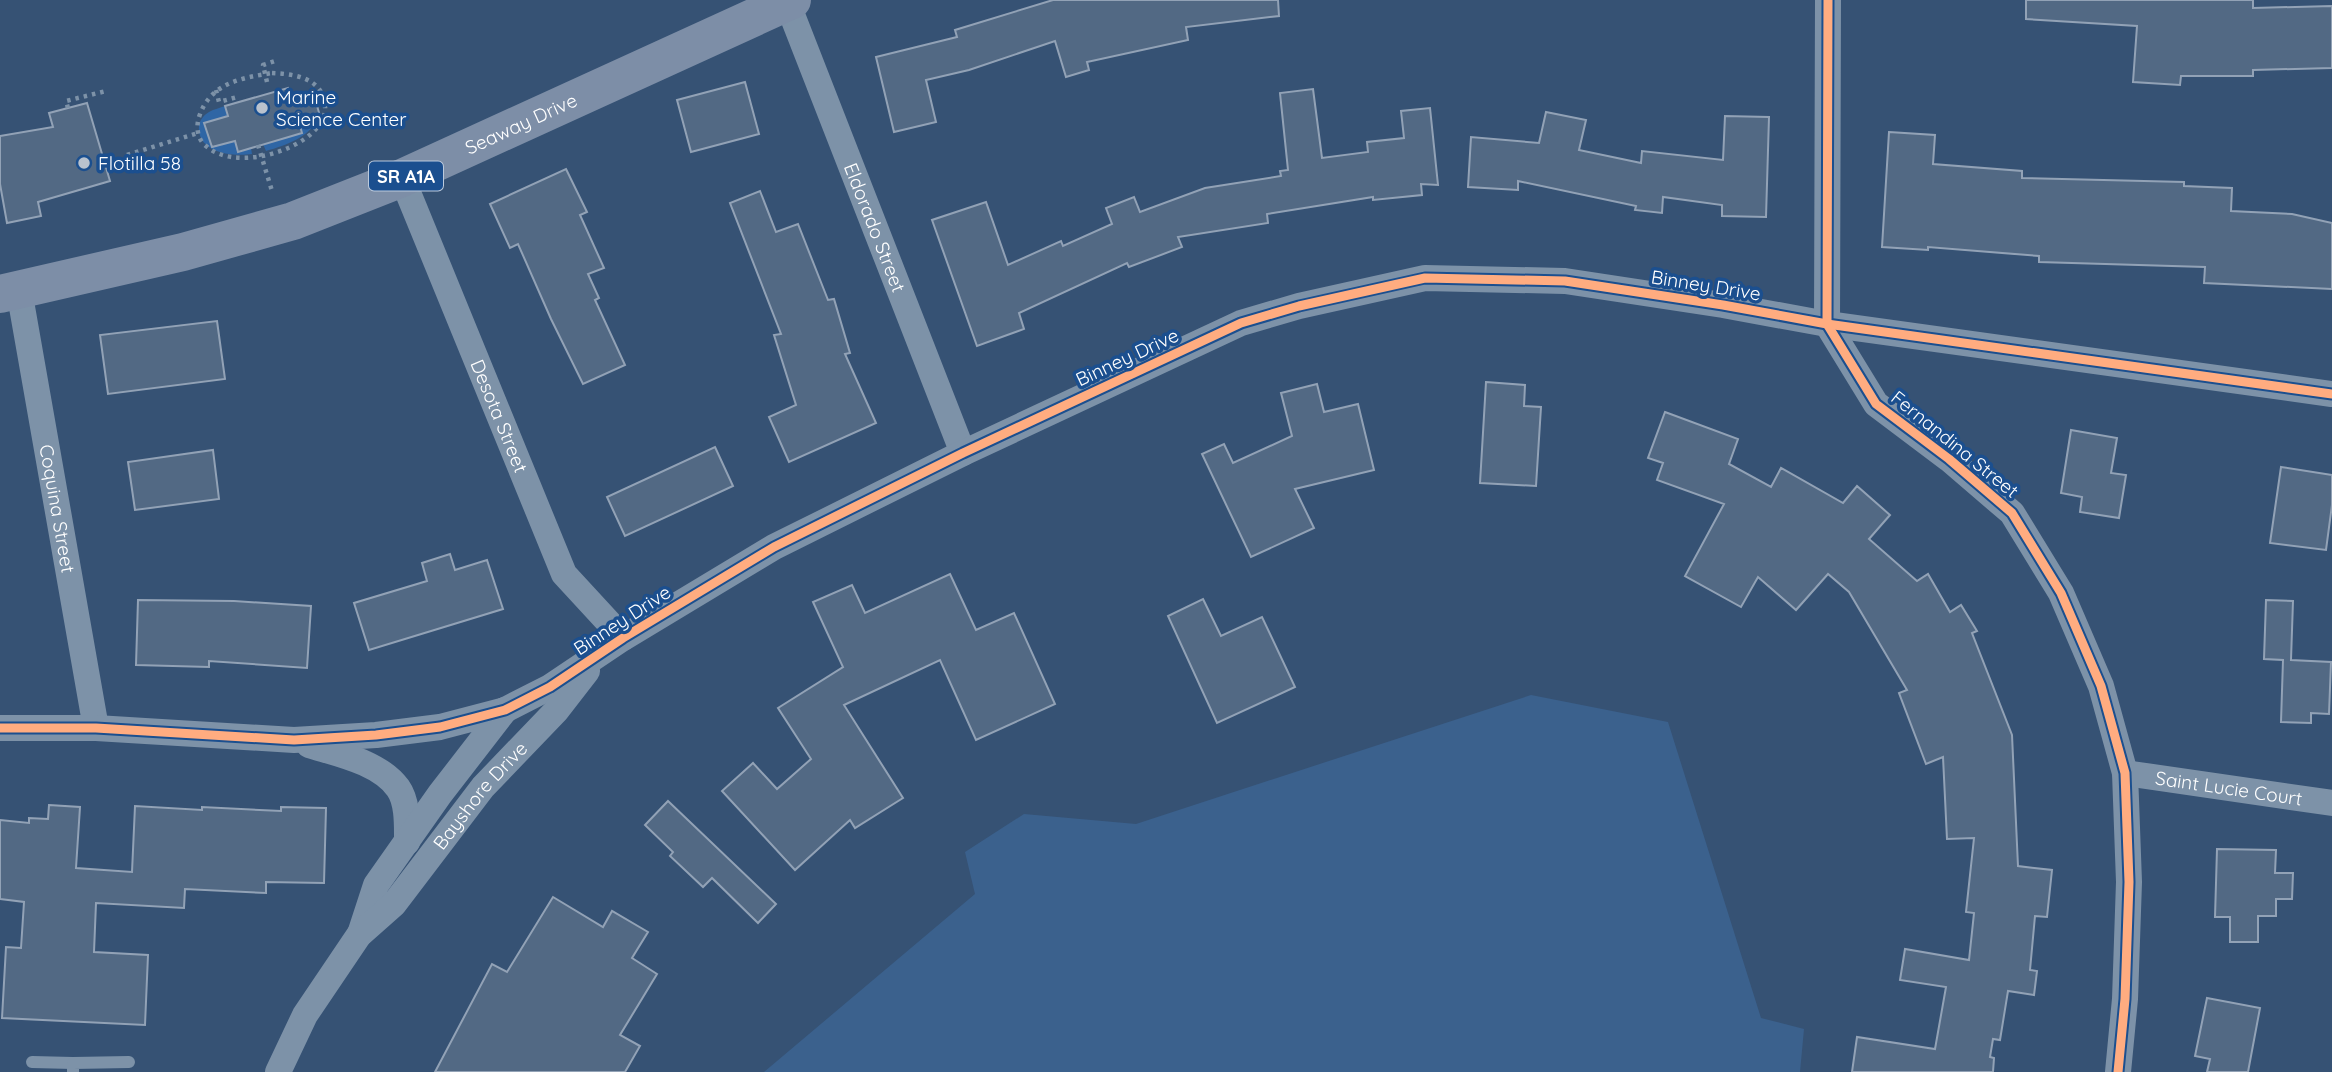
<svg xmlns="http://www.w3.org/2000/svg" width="2332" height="1072" font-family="Quicksand,sans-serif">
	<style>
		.green { fill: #2f66a5 }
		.water { fill: #3b618d }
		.building { fill: #526984; stroke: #92a2b6; stroke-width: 2 }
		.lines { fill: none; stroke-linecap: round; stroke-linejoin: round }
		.path { stroke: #7d92a8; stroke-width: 4.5; stroke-dasharray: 3.5 5; stroke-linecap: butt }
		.service { stroke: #7d92a8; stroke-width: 12 }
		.minor { stroke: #7d92a8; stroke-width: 26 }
		.primary { stroke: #7d8ea7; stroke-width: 38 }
		.cycleway-casing { stroke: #1b4f8f; stroke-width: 13 }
		.cycleway { stroke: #ffac80; stroke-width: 9 }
		.poi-dot { fill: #b9c2ce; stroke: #1b4f8f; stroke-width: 2.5 }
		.labels { text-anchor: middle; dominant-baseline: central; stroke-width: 7; stroke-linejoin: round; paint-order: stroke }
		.shield { fill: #1b4f8f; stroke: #bbcadd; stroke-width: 2 }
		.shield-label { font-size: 18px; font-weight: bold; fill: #fff }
		.poi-label { font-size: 19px; fill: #fff; stroke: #1b4f8f; text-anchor: start }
		.street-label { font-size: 19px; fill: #fff; stroke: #1b4f8f }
	</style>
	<rect width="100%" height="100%" fill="#365274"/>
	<g class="green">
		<path d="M225,106L228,116L205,123L212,147L235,141L251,148L252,154C233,157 196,153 199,125C200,120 204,115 209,112C214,109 220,108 225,106Z"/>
		<path d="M320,116C310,137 287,145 266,151L263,144L302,133L299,122Z"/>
	</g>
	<polygon class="water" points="1531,695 1668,722 1761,1018 1804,1029 1800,1072 764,1072 975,894 965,852 1024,814 1136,824"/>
	<g class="building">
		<polygon points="1053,0 1278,0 1279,16 1186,27 1188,40 1087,62 1089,70 1066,77 1055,41 969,70 926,80 936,122 894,132 876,57 957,37 955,30"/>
		<polygon points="2026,0 2253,0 2253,8 2332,6 2332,68 2253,70 2253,76 2181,76 2180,85 2133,82 2137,26 2026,19"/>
		<polygon points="745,82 759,134 691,152 677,100"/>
		<polygon points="288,88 290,98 313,92 320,116 299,122 302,133 238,152 235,141 212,147 204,123 228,116 225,106"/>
		<polygon points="1313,89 1322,158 1368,152 1367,142 1404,138 1401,111 1430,108 1438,185 1421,184 1422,195 1373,200 1373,197 1267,214 1268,223 1178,237 1182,247 1129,267 1127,263 1019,313 1024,329 977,346 932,220 986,202 1008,265 1061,241 1063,246 1112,224 1106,208 1134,197 1140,212 1205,188 1281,176 1280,171 1288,170 1280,93"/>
		<polygon points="87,103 110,181 38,202 41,216 7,223 0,184 0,136 53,127 49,113"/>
		<polygon points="1546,112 1586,120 1579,150 1641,163 1642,151 1723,160 1725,116 1769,117 1766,217 1722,216 1722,205 1663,197 1662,213 1635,210 1636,206 1518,181 1518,190 1468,187 1471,137 1539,143"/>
		<polygon points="1889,132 1935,135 1933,164 2022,171 2022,178 2184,182 2184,186 2232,188 2231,211 2292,214 2332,223 2332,289 2204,283 2205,267 2039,262 2039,256 1928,247 1928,250 1882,247"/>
		<polygon points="566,169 587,212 580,215 604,268 588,274 599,298 595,300 625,365 583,384 551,319 518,244 510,248 490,204"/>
		<polygon points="760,191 776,232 798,224 828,300 834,299 850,353 845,354 876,423 789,462 769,417 796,405 774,335 781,334 730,203"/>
		<polygon points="217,321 225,379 108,394 100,335"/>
		<polygon points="1486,382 1525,385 1524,406 1541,407 1536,486 1480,483"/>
		<polygon points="1317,384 1324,412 1358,404 1374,470 1295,489 1314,528 1251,557 1202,454 1224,444 1233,463 1292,436 1281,393"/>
		<polygon points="1665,412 1738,439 1729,464 1771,487 1781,468 1843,503 1857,486 1890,515 1869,539 1917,581 1928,574 1950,612 1961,605 1977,631 1972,633 2012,735 2018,866 2052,870 2047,917 2035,916 2030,970 2037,971 2034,995 2008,991 2000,1040 1993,1039 1990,1057 1994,1058 1993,1072 1852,1072 1857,1037 1935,1049 1946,987 1900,980 1905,949 1969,960 1974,913 1966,912 1974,838 1947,839 1943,757 1926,764 1899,693 1907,690 1849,592 1828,574 1796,610 1758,577 1741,607 1685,576 1724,504 1657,480 1663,463 1648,458"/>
		<polygon points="2071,430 2117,438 2111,473 2126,475 2119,518 2080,512 2082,497 2061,493"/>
		<polygon points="715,447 733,486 625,536 607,497"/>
		<polygon points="213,450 219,499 135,510 128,462"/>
		<polygon points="2281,467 2332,475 2332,505 2326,550 2270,543"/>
		<polygon points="450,554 455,570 487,560 503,609 369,650 354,603 427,581 422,563"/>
		<polygon points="950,574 976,630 1014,613 1055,704 976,740 940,660 844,705 903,798 855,828 850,820 795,870 722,791 753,763 777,789 811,759 778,708 843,667 813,602 852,585 865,613"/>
		<polygon points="1203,599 1221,636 1262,617 1295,687 1217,723 1168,616"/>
		<polygon points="138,600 234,601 311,606 307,668 209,661 209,667 136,665"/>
		<polygon points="2266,600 2293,601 2291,660 2331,662 2329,714 2311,713 2311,723 2281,722 2283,660 2264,659"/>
		<polygon points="668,801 776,904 758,923 712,878 703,887 670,856 673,852 645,825"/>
		<polygon points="49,805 80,807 76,868 132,872 135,806 202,810 202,807 281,811 281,807 326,808 324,883 266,882 266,893 185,889 184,908 96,903 94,952 148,955 145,1025 2,1018 6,947 21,948 24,902 0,899 0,820 29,823 29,818 48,819"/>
		<polygon points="2217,849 2276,850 2275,873 2293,873 2292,899 2276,899 2276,916 2258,916 2258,942 2230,942 2230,917 2215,917"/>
		<polygon points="553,897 603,927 612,911 648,932 632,958 657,974 620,1035 640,1046 625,1072 435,1072 492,964 507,972"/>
		<polygon points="2207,998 2260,1008 2248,1072 2207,1072 2210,1059 2195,1056"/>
	</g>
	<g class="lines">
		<g class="path">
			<path d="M272,73C295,74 323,78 325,106C326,115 321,124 315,130C293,154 233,170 206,146C197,139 196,127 199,117C210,83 241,78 272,73Z"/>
			<polyline points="267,82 263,65 278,60"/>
			<polyline points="216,90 219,102 237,97"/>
			<polyline points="68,108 66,101 106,91"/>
			<polyline points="258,145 272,191"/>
			<polyline points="127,155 198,133"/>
		</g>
		<g class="service">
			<polyline points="32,1062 73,1063"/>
			<polyline points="73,1072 73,1063 129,1062"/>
		</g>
		<g class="minor">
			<polyline points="1828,0 1827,324 1876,404 1949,459 2012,513 2061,593 2101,686 2125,773 2129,882 2125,999 2118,1072"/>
			<path id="s1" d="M787,2L963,453"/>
			<path id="s2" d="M402,178L564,574L623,638"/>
			<path id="s3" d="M19,290L96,728"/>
			<polyline points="0,728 96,728 294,740 376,735 440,727 505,710 550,687 623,638 774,547 963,453 1241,323 1299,306 1425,278 1565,281 1723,305 1827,324 2332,394"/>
			<path d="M309,745C338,754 379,762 398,788C408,802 407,825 407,842"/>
			<path id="s4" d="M2125,773L2332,803"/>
			<polyline points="360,934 376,885 440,794 505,710"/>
			<path id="s5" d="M278,1072L305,1015L359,935L394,904L483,787L556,711L587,671"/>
		</g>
		<path class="primary" id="s6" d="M0,294L183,252L293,221L402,178L792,0"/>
		<defs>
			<g id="cycleway">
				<polyline points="1828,0 1827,324 1876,404 1949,459 2012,513 2061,593 2101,686 2125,773 2129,882 2125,999 2118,1072"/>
				<polyline points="0,728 96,728 294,740 376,735 440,727 505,710 550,687 623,638 774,547 963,453 1241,323 1299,306 1425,278 1565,281 1723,305 1827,324 2332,394"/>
			</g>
		</defs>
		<use href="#cycleway" class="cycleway-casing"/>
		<use href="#cycleway" class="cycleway"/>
	</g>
	<g class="poi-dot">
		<circle cx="262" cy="108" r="7"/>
		<circle cx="84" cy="163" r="7"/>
	</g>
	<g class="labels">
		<rect class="shield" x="369" y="161.5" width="74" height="29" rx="5"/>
		<g class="shield-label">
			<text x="406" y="176">SR A1A</text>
		</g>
		<g class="poi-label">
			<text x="276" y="97">Marine<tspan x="276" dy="22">Science Center</tspan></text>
			<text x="98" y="163">Flotilla 58</text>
		</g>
		<g class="street-label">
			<text stroke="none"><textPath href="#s6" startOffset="550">Seaway Drive</textPath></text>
			<text stroke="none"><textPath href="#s1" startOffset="242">Eldorado Street</textPath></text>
			<text transform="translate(1706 285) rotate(9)">Binney Drive</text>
			<text transform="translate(1127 357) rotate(-25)">Binney Drive</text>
			<text stroke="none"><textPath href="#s2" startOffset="257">Desota Street</textPath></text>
			<text transform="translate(1955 444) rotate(39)">Fernandina Street</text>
			<text stroke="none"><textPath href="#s3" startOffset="222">Coquina Street</textPath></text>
			<text transform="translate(622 620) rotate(-33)">Binney Drive</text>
			<text stroke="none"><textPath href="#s4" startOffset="105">Saint Lucie Court</textPath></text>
			<text stroke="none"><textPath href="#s5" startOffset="345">Bayshore Drive</textPath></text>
		</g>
	</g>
</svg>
